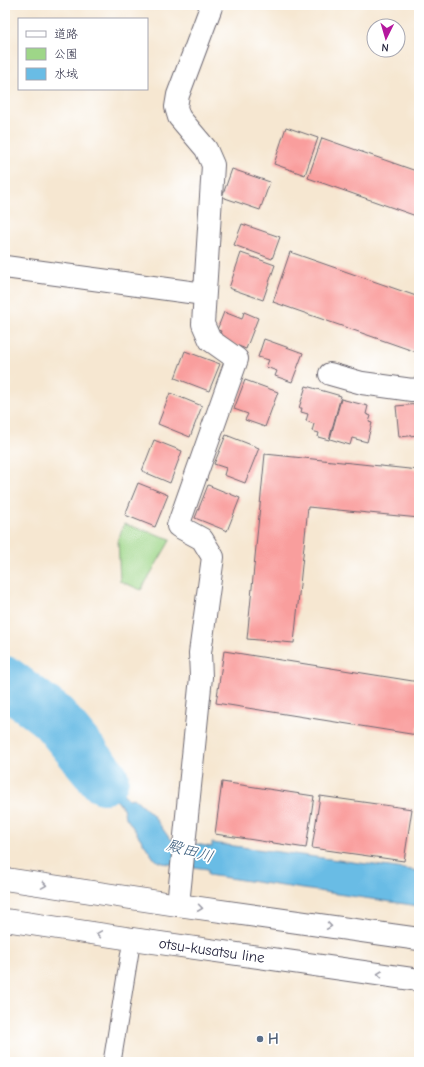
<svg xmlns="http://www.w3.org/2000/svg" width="424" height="1067" font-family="'Comic Neue','Klee One',sans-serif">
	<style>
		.green { fill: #9ed688; stroke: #607c62 }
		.water { fill: #69bce5; stroke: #466f90 }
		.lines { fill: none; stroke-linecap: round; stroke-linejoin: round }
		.river { stroke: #69bce5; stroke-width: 50 }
		.building { fill: #f99e9d }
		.lane-casing { stroke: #6c6770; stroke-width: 19 }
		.street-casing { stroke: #6c6770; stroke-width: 24 }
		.primary-casing { stroke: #6c6770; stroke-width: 24 }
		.lane { stroke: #fff; stroke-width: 17 }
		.street { stroke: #fff; stroke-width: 22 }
		.primary { stroke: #fff; stroke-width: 22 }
		.oneway { stroke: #9c9ca7 }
		.service-dot { fill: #5c6f8a; stroke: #fff; stroke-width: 1.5 }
		.labels { text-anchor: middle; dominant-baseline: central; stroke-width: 3.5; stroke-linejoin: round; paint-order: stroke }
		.street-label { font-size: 15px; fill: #22223b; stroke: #fff }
		.service-label { font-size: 15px; font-weight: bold; fill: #4e5e75; stroke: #fff; text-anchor: start }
		.water-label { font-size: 16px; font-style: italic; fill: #3e607f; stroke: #fff }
	</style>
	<rect width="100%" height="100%" fill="#fff"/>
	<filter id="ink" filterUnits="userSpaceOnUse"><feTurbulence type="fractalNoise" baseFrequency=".025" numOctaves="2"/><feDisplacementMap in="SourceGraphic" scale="8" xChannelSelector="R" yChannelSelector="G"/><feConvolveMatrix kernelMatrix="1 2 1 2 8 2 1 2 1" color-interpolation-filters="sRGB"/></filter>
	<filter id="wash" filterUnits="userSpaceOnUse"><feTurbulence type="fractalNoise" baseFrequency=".012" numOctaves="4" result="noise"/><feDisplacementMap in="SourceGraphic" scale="16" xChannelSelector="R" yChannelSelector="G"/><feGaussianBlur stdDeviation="0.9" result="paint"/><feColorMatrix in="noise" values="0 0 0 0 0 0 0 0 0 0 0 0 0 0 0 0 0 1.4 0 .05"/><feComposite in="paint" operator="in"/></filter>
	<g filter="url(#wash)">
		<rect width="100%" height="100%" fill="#f6e7d1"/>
		<polygon class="green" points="124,524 171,539 141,590 120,581 118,540"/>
		<polygon class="water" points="63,722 128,799 134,798 152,814 170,839 212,847 212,843 419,871 419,906 208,875 208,869 163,863 155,860 125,816 123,808 57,728"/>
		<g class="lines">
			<polyline class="river" points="5,681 53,717 104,779"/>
		</g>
		<g id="blocks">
			<g class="building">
				<polygon points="286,127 318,138 305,175 274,164"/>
				<polygon points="322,138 419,172 419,217 308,178"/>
				<polygon points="232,169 270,182 260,210 222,197"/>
				<polygon points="242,224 280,237 272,259 234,245"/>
				<polygon points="290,252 419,297 419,353 273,302"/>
				<polygon points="241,253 275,265 263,300 229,288"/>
				<polygon points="224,312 242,319 244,312 258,318 246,349 218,338 221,331 217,330"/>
				<polygon points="264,339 303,353 292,382 275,376 277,371 266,367 269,360 258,357"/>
				<polygon points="185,351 220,364 209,391 175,378"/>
				<polygon points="245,380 278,392 265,427 245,420 248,414 234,409"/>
				<polygon points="306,386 341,396 329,440 318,437 319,433 312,431 314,424 306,421 308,414 301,412 302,408 299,408"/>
				<polygon points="170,393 202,406 190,437 158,424"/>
				<polygon points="341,399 368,406 366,414 371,416 369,422 372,423 367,442 352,438 350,445 330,439"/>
				<polygon points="419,404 419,435 399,437 396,406"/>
				<polygon points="226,435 259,448 245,483 224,475 226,468 214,464"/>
				<polygon points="154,440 182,451 170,483 142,471"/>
				<polygon points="265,454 419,470 419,518 308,507 294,643 247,639"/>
				<polygon points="138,483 168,495 155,527 125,515"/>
				<polygon points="208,485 240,498 227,531 195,518"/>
				<polygon points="224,651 419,682 419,720 417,735 216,703"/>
				<polygon points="222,782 314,796 306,848 215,834"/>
				<polygon points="320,796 412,809 404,861 312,848"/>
			</g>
		</g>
	</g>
	<g filter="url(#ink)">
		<use href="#blocks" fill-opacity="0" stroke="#6c6770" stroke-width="1"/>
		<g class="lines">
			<defs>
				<polyline id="lane" points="112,1062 132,939"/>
				<g id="street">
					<polyline points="5,267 204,294"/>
					<polyline points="330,374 362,383 412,390 419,389"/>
					<polyline points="178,905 201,677 200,653 213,557 202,539 178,526 237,359 210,340 203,324 213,165 206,149 179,117 176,107 178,95 211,7 210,5"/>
				</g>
				<g id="primary">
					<polyline points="5,879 178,905 419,939"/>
					<path id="s1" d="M5,920L132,939L419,980"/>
				</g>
			</defs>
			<use href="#lane" class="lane-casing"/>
			<use href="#street" class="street-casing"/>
			<use href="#primary" class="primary-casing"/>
			<use href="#lane" class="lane"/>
			<use href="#street" class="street"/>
			<use href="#primary" class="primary"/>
		</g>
		<defs><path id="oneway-chevron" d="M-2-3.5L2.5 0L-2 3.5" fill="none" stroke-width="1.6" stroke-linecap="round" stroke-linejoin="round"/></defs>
		<g class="oneway">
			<use href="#oneway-chevron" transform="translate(44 885) rotate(9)"/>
			<use href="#oneway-chevron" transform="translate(200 908) rotate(8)"/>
			<use href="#oneway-chevron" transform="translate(329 926) rotate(8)"/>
			<use href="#oneway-chevron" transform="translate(99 934) rotate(-171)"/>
			<use href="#oneway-chevron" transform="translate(380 974) rotate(-172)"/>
		</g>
	</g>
	<circle class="service-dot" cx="260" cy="1039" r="4"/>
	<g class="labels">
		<g class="street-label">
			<text stroke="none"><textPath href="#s1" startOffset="209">otsu-kusatsu line</textPath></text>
		</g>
		<g class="service-label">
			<text x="268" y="1039">H</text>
		</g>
		<g class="water-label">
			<text transform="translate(190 851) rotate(16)">殿田川</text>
		</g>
	</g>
	<rect width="424" height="1067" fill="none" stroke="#fff" stroke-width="20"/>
	<rect x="18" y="18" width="130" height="72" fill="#ffffff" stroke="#a7a7b1"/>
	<rect x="26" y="31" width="20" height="6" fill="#ffffff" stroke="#a7a7b1"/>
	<text x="54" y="38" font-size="12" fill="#22223b">道路</text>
	<rect x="26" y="48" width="20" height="12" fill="#9ed688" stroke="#a7a7b1"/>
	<text x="54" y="58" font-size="12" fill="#22223b">公園</text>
	<rect x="26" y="68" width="20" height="12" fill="#69bce5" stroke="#a7a7b1"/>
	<text x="54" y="78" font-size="12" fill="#22223b">水域</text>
	<g transform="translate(386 38) rotate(185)"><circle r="19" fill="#ffffff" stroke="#a7a7b1"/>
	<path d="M0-3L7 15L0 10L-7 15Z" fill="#b5179e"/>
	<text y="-6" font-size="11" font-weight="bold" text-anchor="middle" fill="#22223b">N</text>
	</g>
</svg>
